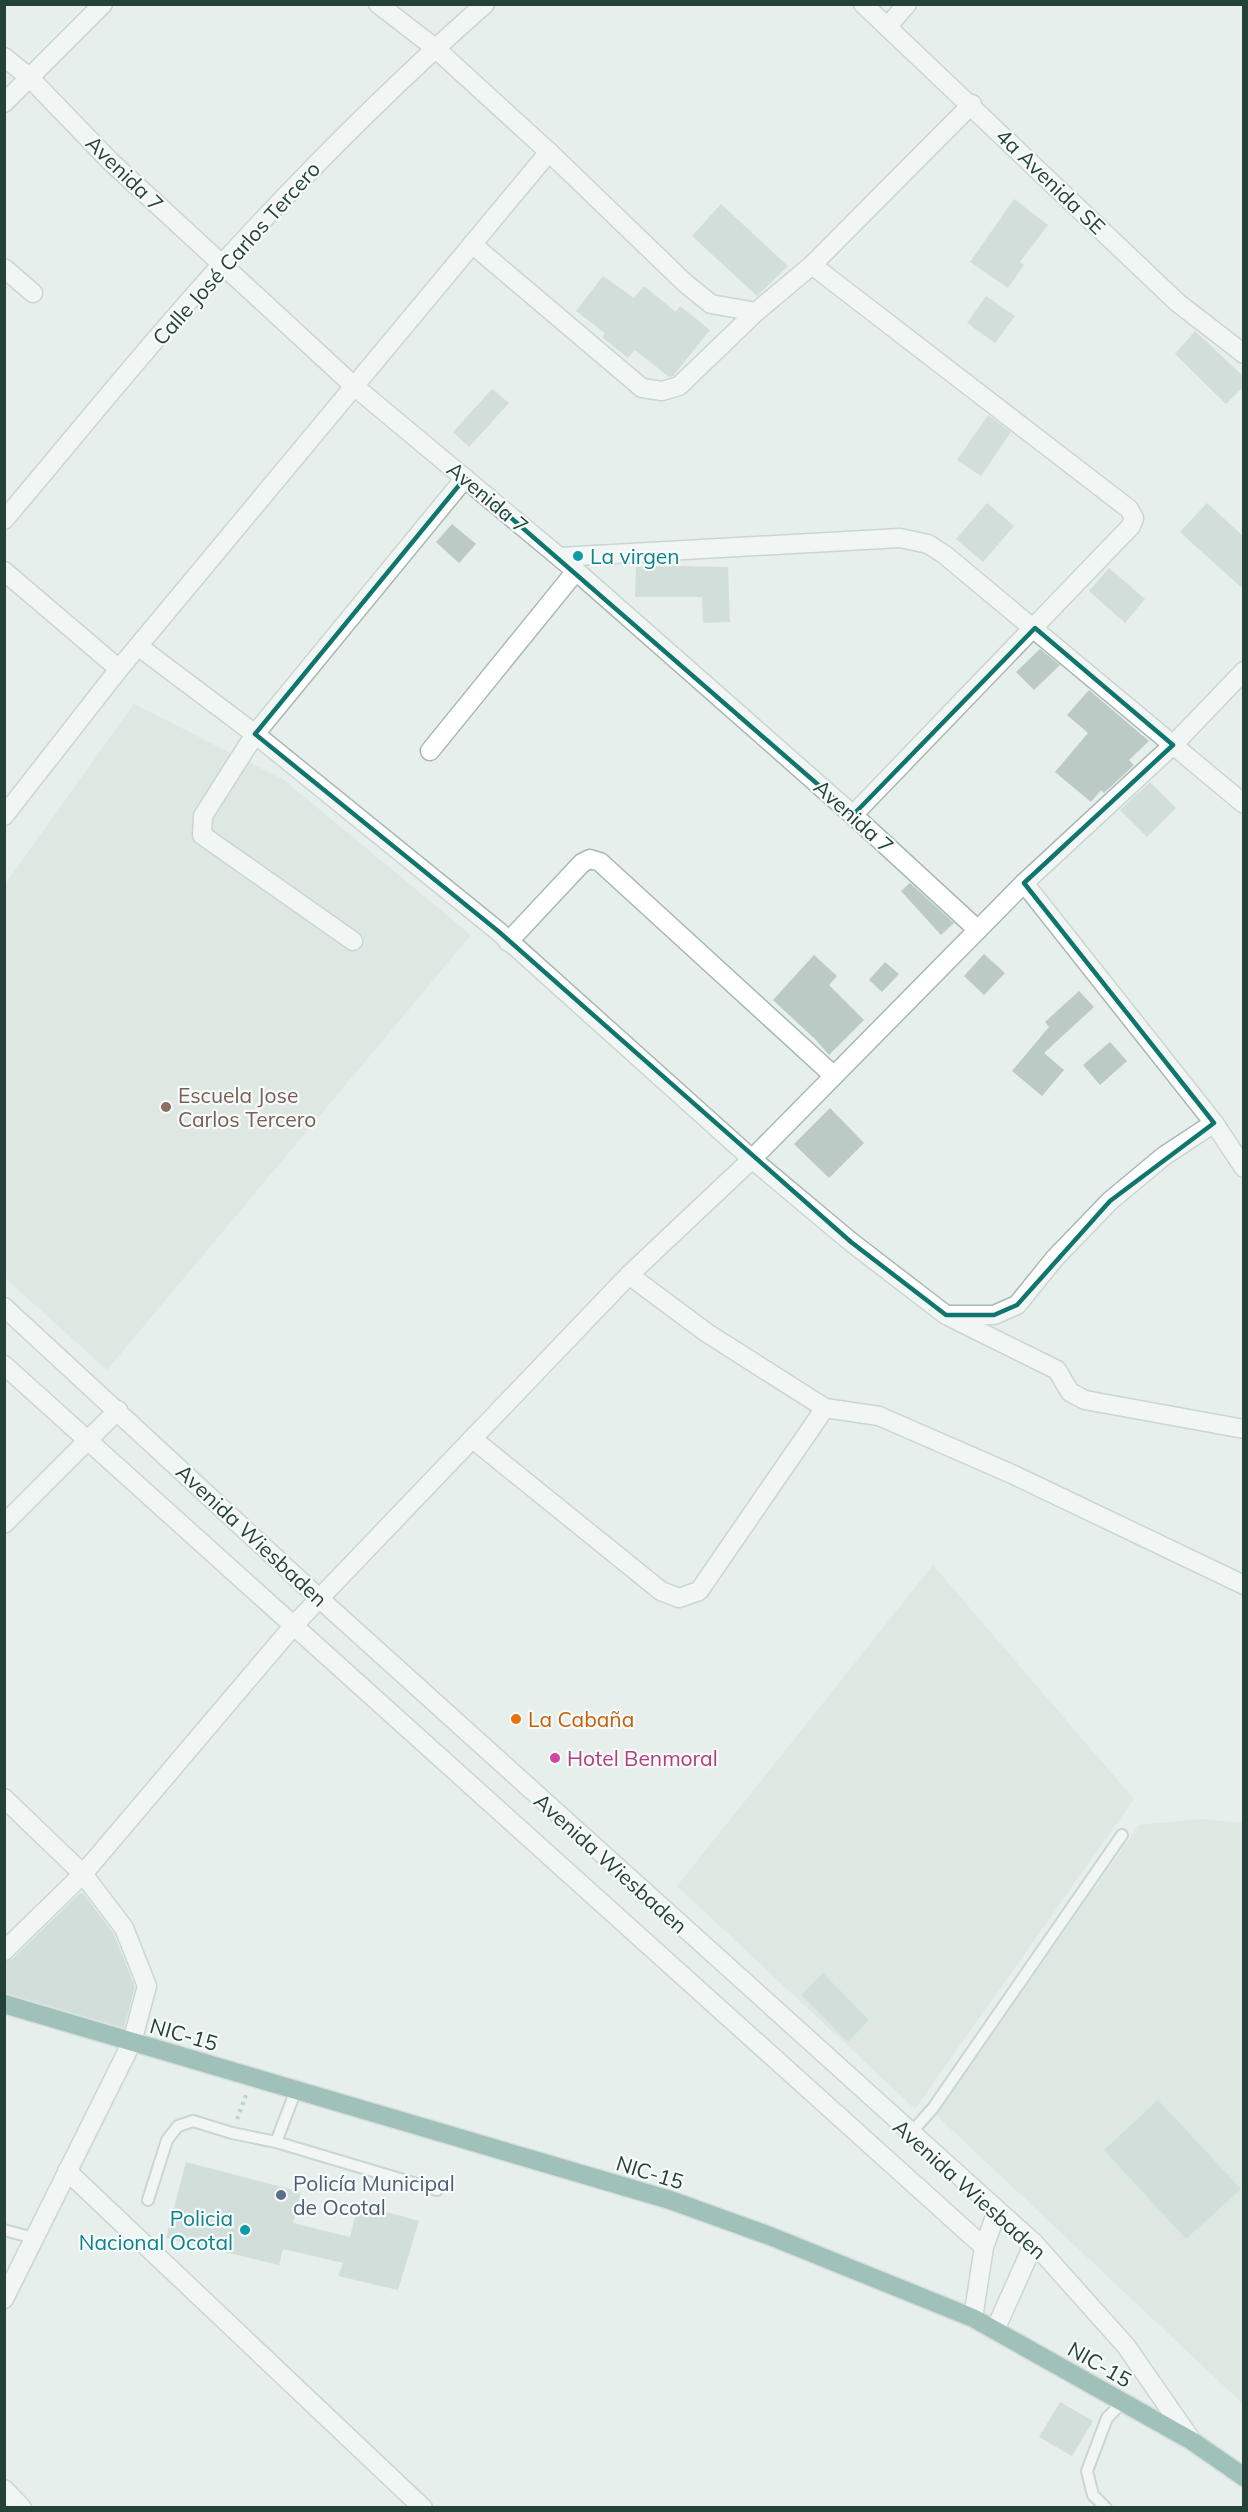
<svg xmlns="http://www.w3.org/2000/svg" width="1248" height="2512" font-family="Mulish,sans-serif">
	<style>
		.built { fill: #d4dfda }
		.building { fill: #bbcac4 }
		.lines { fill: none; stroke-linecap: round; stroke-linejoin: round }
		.service-casing { stroke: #a8b8b2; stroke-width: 14 }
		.minor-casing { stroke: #a8b8b2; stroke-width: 21 }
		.tertiary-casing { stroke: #a8b8b2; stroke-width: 21 }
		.trunk-casing { stroke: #c2cac8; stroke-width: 21 }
		.path { stroke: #86b3a5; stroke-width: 4; stroke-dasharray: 3 4.5; stroke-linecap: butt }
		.service { stroke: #fff; stroke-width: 10 }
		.minor { stroke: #fff; stroke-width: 18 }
		.tertiary { stroke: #fff; stroke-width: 18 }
		.trunk { stroke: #4c8a7c; stroke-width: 18 }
		.marked { fill: none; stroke: #0f766e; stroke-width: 4.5; stroke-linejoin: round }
		.culture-dot { fill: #0f9aa8; stroke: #f7fbf9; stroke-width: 2 }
		.education-dot { fill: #8d6e63; stroke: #f7fbf9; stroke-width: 2 }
		.food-dot { fill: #e8710a; stroke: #f7fbf9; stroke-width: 2 }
		.hotel-dot { fill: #d1479c; stroke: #f7fbf9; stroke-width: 2 }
		.service-dot { fill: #5c6f8a; stroke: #f7fbf9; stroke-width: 2 }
		.labels { text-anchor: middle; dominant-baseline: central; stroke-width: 4.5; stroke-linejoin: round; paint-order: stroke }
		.street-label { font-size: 21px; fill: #24423a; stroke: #f7fbf9 }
		.culture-label { font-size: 21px; fill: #0d838f; stroke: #f7fbf9; text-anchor: start }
		.education-label { font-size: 21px; fill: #785e54; stroke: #f7fbf9; text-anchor: start }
		.food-label { font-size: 21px; fill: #c56008; stroke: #f7fbf9; text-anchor: start }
		.hotel-label { font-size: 21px; fill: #b23c85; stroke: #f7fbf9; text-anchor: start }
		.service-label { font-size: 21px; fill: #4e5e75; stroke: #f7fbf9; text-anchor: start }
	</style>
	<rect width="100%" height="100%" fill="#e6efeb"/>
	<g class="built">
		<polygon points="134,704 284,780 471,935 107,1370 5,1278 5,884"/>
		<polygon points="933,1565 1134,1799 915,2109 677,1886"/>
		<polygon points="1201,1819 1243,1823 1243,2404 936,2115 1139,1825"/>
	</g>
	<g class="building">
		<polygon points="1014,199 1048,225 1020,262 1024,265 1008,288 970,262"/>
		<polygon points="721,204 788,266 757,296 692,236"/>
		<polygon points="603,276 634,298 644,286 676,312 680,306 710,330 673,376 669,377 635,350 628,358 602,337 605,333 576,311"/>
		<polygon points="986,296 1015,316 995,343 967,323"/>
		<polygon points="1195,331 1244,377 1244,386 1226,404 1175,354"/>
		<polygon points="492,389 509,403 469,447 453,432"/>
		<polygon points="988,415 1011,432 981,476 957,460"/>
		<polygon points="987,503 1014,526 983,562 956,539"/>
		<polygon points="1207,503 1244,537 1244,590 1180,532"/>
		<polygon points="452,524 476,544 459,563 436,542"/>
		<polygon points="674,566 728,567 730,622 703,623 702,597 635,597 636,567"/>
		<polygon points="1109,568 1145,599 1125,623 1089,591"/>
		<polygon points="1040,649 1060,665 1034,690 1016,672"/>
		<polygon points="1089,690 1149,741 1129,760 1134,765 1104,793 1101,790 1091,802 1055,772 1088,733 1067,715"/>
		<polygon points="1150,782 1176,808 1147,837 1120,810"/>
		<polygon points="910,883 954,923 941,935 901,891"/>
		<polygon points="984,954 1005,973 984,995 964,976"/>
		<polygon points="814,955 837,976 829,985 864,1020 829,1055 815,1039 773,1000"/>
		<polygon points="885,962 899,974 882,992 869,980"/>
		<polygon points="1079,991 1094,1007 1044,1053 1064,1070 1042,1096 1012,1071 1049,1027 1045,1022"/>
		<polygon points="1110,1042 1127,1061 1100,1085 1083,1065"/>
		<polygon points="830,1108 864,1143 829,1178 794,1144"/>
		<polygon points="83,1893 114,1934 135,1987 124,2028 4,1993 4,1962 12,1959 79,1894"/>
		<polygon points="823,1973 869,2020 848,2042 801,1995"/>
		<polygon points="1158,2100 1241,2189 1186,2239 1104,2150"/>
		<polygon points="186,2162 301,2192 293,2223 350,2237 358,2204 419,2221 398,2290 338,2276 343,2263 283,2249 279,2265 166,2238"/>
		<polygon points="1060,2402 1093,2421 1072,2456 1039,2437"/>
	</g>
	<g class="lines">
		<defs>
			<g id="service">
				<polyline points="910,2134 933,2108 1122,1835"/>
				<polyline points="276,2142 437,2190"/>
				<polyline points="148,2200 167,2140 178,2126 193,2121 232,2133 276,2142 296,2090"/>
				<polyline points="4,2230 34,2238"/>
				<polyline points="1106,2508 1093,2495 1087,2471 1107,2418 1122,2403"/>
			</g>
			<g id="minor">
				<polyline points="378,4 435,48 549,152 685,283 711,304 756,312 812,265 972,104"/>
				<polyline points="863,4 1178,303 1244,354"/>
				<polyline points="887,27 907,4"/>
				<polyline points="4,57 30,78 110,161 354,386 576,571 853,815 978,930"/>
				<polyline points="4,103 103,4"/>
				<polyline points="472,244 642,388 662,391 679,386 756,312"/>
				<polyline points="812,265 1129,509 1134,518 1131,526 853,815"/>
				<polyline points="4,268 33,293"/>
				<path d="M4,520C77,434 147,346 223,263C306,172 393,85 485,4"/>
				<polyline points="560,557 900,538 928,544 945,555 1244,804"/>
				<polyline points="4,571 119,669"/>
				<polyline points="138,646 255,734 498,931 752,1159 851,1242 946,1315 994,1315 1017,1305 1055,1258 1110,1201 1164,1156 1214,1123"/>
				<polyline points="430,751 576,571"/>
				<polyline points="4,816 119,669 549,152"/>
				<polyline points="1024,883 1214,1123 1244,1168"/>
				<polyline points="353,941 202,835 203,816 255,734 465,478"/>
				<polyline points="508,942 582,863 590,859 600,862 834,1076"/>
				<polyline points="629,1275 707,1333 825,1408 879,1416 1014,1475 1244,1585"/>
				<polyline points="950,1317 1057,1370 1070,1392 1085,1400 1244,1429"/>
				<polyline points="4,1365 984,2247 973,2318"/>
				<polyline points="474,1440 661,1591 679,1598 699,1591 825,1408"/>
				<polyline points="4,1524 118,1410"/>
				<polyline points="4,1951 83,1874 294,1625 629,1275 752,1159 1024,883 1173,745 1244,671"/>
				<polyline points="67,2171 423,2508"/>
				<polyline points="984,2247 997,2211"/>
				<polyline points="4,2299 132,2042"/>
				<polyline points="995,2330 1034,2243"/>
				<polyline points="4,2489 22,2508"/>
			</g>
			<g id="tertiary">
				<polyline points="4,1307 320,1599 1034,2243 1126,2346 1192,2441"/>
				<polyline points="4,1798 83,1874 124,1928 147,1986 132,2042"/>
			</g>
			<polyline id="trunk" points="4,2004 670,2200 770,2236 973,2318 1192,2441 1244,2477"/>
		</defs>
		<use href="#service" class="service-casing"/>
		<use href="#minor" class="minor-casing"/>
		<use href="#tertiary" class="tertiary-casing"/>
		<use href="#trunk" class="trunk-casing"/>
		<polyline class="path" points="237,2119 246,2095"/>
		<use href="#service" class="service"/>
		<use href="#minor" class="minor"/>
		<use href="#tertiary" class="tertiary"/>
		<use href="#trunk" class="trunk"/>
	</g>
	<path d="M0 0H1248V2512H0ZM465,478L853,815L1035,628L1173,745L1024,883L1214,1123L1110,1201L1017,1305L994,1315H946L851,1242L498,931L255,734Z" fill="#e6efeb" fill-opacity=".55" fill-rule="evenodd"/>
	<path class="marked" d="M465,478L853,815L1035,628L1173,745L1024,883L1214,1123L1110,1201L1017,1305L994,1315H946L851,1242L498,931L255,734Z"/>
	<g class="culture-dot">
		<circle cx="578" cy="556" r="6"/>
		<circle cx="245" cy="2230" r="6"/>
	</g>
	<circle class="education-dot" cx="166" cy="1107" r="6"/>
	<circle class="food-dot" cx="516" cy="1719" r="6"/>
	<circle class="hotel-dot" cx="555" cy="1758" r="6"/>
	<circle class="service-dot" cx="281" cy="2195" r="6"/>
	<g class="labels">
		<g class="street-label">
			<text transform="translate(125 173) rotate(44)">Avenida 7</text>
			<text transform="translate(1051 181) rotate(44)">4a Avenida SE</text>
			<text transform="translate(236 253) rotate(-48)">Calle José Carlos Tercero</text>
			<text transform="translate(488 497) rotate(40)">Avenida 7</text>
			<text transform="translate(854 816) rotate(42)">Avenida 7</text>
			<text transform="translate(252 1535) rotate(43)">Avenida Wiesbaden</text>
			<text transform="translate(611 1863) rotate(42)">Avenida Wiesbaden</text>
			<text transform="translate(184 2034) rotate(16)">NIC-15</text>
			<text transform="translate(650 2172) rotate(17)">NIC-15</text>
			<text transform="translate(970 2189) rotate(42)">Avenida Wiesbaden</text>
			<text transform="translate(1100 2364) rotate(30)">NIC-15</text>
		</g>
		<g class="culture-label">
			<text x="590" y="556">La virgen</text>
			<text x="233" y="2218" text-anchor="end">Policia<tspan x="233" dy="24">Nacional Ocotal</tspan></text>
		</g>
		<g class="education-label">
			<text x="178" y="1095">Escuela Jose<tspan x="178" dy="24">Carlos Tercero</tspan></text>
		</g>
		<g class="food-label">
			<text x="528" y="1719">La Cabaña</text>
		</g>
		<g class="hotel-label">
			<text x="567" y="1758">Hotel Benmoral</text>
		</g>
		<g class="service-label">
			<text x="293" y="2183">Policía Municipal<tspan x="293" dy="24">de Ocotal</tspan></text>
		</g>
	</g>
	<rect width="1248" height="2512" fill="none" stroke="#24423a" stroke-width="12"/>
</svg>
